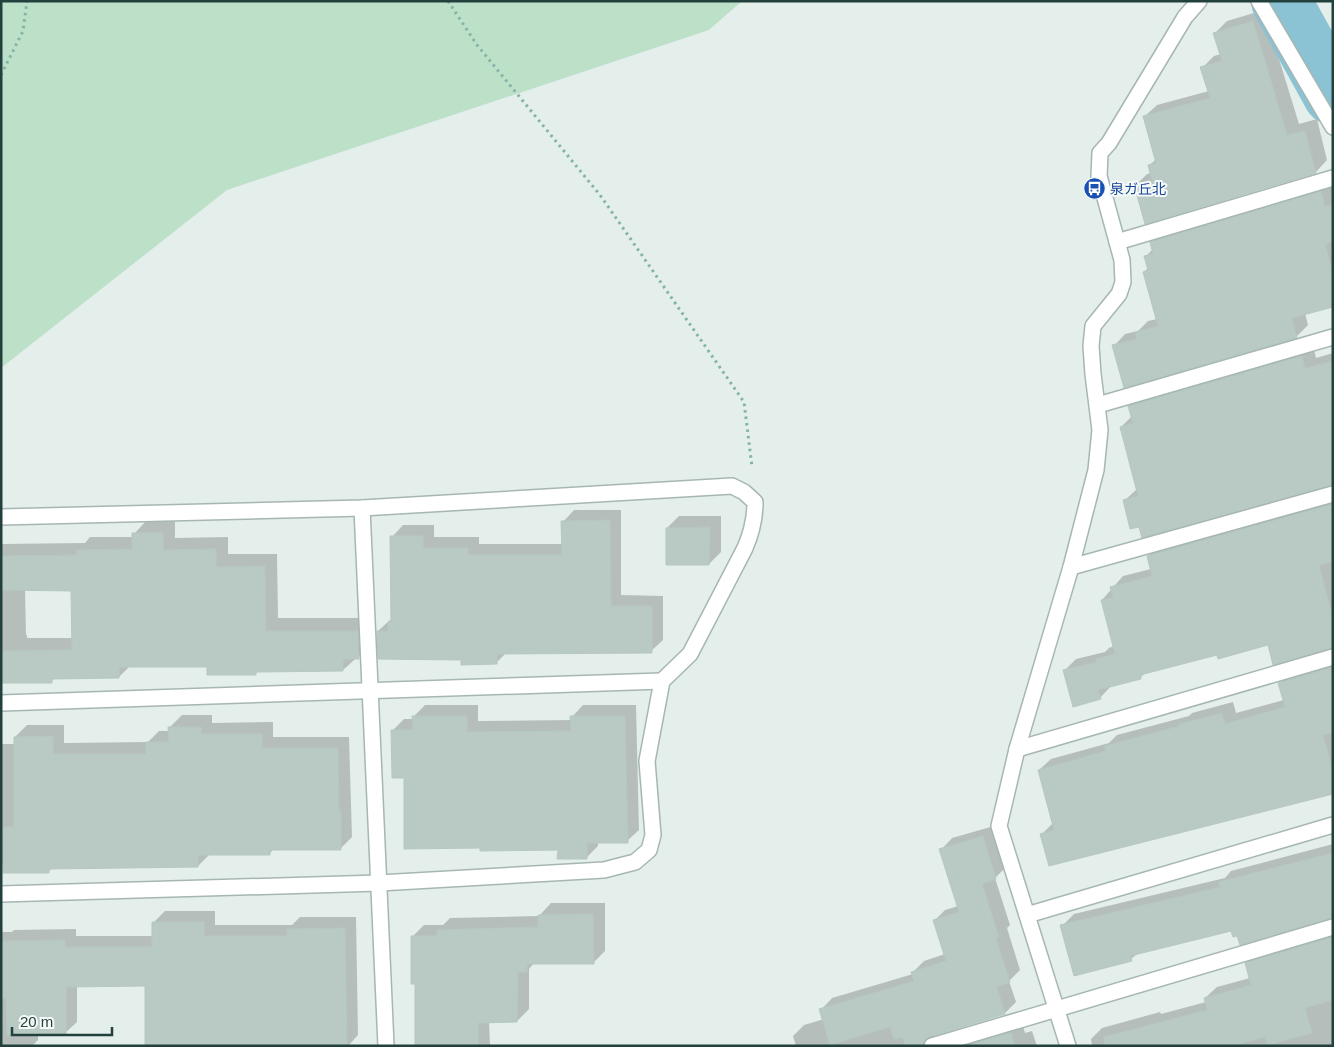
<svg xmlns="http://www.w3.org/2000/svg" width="1334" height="1047" font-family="Arial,'Noto Sans JP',sans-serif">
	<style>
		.green { fill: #bde0c9 }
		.shadow { fill: #0003; fill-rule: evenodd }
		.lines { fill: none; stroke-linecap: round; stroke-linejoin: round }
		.river { stroke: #8bc2d4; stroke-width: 60 }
		.building { fill: #b9c9c4; stroke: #b6c8c2 }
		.lane-casing { stroke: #a6b7b3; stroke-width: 18 }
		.street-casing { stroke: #a6b7b3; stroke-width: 18 }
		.path { stroke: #84b3a8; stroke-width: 3; stroke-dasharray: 2.5 4; stroke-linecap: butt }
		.lane { stroke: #fff; stroke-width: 15 }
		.street { stroke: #fff; stroke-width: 15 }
		.labels { text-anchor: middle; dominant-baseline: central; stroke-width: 4; stroke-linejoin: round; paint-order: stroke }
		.transit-label { font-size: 14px; fill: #164399; stroke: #f5faf8; text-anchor: start }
	</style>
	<rect width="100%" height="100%" fill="#e4eeeb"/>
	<polygon class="green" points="1,1 742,1 709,30 227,190 1,368"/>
	<g class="shadow">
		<polygon points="1264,10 1299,124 1317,119 1327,160 1316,172 1135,186 1147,174 1152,173 1150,165 1156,159 1145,116 1157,105 1209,91 1202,68 1214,56 1221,54 1215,33 1227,21"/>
		<polygon points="1333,182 1333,305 1305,313 1308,325 1296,337 1114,346 1125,334 1138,331 1148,321 1157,319 1144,272 1148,268 1145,257 1153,249 1151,243 1162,231"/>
		<polygon points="1313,345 1316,358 1333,353 1333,484 1140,525 1124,501 1137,489 1121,427 1132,416 1130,406 1141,395"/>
		<polygon points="1333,496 1333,647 1269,644 1218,653 1146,672 1140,678 1111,686 1100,698 1064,671 1076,659 1105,652 1109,648 1114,646 1102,600 1123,576 1151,569 1148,556 1159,545"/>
		<polygon points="574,510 621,510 621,595 663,596 663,640 651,651 507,652 496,663 462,659 378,631 390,620 392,620 392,537 403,525 434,525 434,537 479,537 479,544 563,544 563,522"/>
		<polygon points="679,516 721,516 721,552 709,564 667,528"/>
		<path d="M146,521H175V538L228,537V554H277L278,618H370L371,645L343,670L258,671L256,673L209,666H130L119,677H55L51,682L1,675V544L85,543L90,537H134V534ZM25,589L72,590L73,638H27V635H26Z"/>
		<polygon points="1333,659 1333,793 1042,834 1053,823 1039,770 1051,759 1109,743 1117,735 1189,716 1192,713 1233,702 1236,713 1284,700 1280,683 1291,672"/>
		<polygon points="425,705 478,705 478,721 572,720 572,717 583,705 636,705 639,830 627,841 598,842 598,846 587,857 559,849 405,776 392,731 404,719 414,719 414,716"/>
		<polygon points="182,715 212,715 212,723 273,722 273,737 349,737 352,837 340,849 274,849 269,854 210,854 198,866 53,867 49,871 1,865 1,744 15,744 15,737 27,725 64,725 64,743 148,742 159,731 170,731 170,727"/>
		<polygon points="994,826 1006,867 995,878 1010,925 1007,928 1020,970 1009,981 1016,1002 1005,1013 934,1034 934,1036 937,1042 1022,1022 1025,1033 1032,1031 1037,1046 796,1046 793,1036 804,1025 824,1019 821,1010 832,998 913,974 913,972 924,961 945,954 934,921 945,910 958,906 941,850 952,838"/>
		<polygon points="1333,844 1333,917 1238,934 1232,929 1138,953 1131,959 1062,926 1074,914 1225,878 1231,871"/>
		<polygon points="551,903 605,903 605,951 593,963 534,963 529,969 529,1009 517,1021 489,1021 490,1046 416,1046 416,983 412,937 424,925 443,925 450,918 539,916"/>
		<polygon points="165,911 215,911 215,925 292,925 300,917 356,917 358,1035 348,1046 147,1046 146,985 77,986 77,1022 65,1033 38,1034 38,1040 32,1046 1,1046 1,932 12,932 14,930 76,929 76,936 153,936 153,923"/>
		<polygon points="1333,929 1333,1046 1092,1046 1091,1039 1102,1028 1160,1012 1161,1014 1206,1002 1205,998 1217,987 1250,978 1246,963 1258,952"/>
	</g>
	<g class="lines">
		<polyline class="river" points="1281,1 1333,95"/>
	</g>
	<g class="building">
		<polygon points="1253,21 1287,135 1305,131 1316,173 1145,224 1134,185 1152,181 1148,165 1156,163 1143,116 1210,98 1200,67 1222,61 1213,33"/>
		<polygon points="1321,191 1325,206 1333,204 1333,242 1325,244 1333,274 1333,307 1292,318 1297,338 1124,388 1112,345 1137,339 1135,332 1158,326 1143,272 1148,270 1144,256 1153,254 1150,242"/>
		<polygon points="1302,356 1305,368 1333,361 1333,485 1142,538 1139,527 1130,529 1123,500 1138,496 1120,427 1133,423 1128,406"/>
		<polygon points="1333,504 1333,562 1319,565 1333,618 1333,648 1273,665 1268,645 1218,659 1217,655 1140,675 1141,679 1098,690 1101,699 1073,707 1063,670 1097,662 1096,659 1115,654 1101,600 1113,597 1110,587 1152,576 1147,556"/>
		<polygon points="610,520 611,606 652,606 652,653 497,654 497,664 461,665 461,660 378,659 377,631 388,631 388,622 391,622 390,536 423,536 423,548 468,548 468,555 562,555 561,521"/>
		<polygon points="710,527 709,565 666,565 666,528"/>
		<polygon points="132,533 163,533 163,550 216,549 216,567 265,566 266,631 358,631 359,659 343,659 343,671 256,672 256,675 207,675 207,667 119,667 119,678 52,679 52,683 1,683 1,651 72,650 71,591 1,590 1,556 77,555 76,550 132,549"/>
		<polygon points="1333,667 1333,733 1323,735 1333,772 1333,794 1049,866 1040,834 1054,830 1038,770 1106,751 1104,746 1180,726 1179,724 1222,713 1225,724 1285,707 1278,683"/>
		<polygon points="412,716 467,716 467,732 571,731 570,716 625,716 628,843 587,843 587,859 557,859 558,850 480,851 480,848 404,849 404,778 392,778 391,730 413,730"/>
		<polygon points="168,727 201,727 201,734 262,734 262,748 338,748 339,812 341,812 341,850 270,850 270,855 198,855 198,867 49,869 49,873 3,873 3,827 14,827 14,737 53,736 53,754 146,754 146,742 169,742"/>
		<polygon points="983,836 996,879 982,884 999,937 996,938 1010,982 997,987 1005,1014 929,1037 925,1040 923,1046 905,1046 903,1037 894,1039 890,1027 830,1045 819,1009 914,981 911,972 946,961 933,920 959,912 939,849"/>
		<polygon points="1333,853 1333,918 1240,945 1237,936 1233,937 1231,931 1130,956 1132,961 1074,976 1060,925 1220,887 1218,882"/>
		<polygon points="593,914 594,964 527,964 527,972 518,972 517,1022 478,1023 478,1046 415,1046 415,984 411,984 411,936 437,936 437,930 538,927 538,915"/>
		<polygon points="152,922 204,922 204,936 287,936 287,929 345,928 347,1046 145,1046 145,986 66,987 66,1034 7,1035 6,998 1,998 1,941 65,940 65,947 152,947"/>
		<polygon points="1333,937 1333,1000 1305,1008 1312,1033 1268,1045 1265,1037 1232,1046 1105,1046 1104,1037 1207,1010 1204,998 1251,985 1245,963"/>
		<polygon points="1011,1032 1015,1046 966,1046"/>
	</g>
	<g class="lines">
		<defs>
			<g id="lane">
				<polyline points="1027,915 1333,825"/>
				<polyline points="932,1046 1333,927"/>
			</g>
			<g id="street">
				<polyline points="1259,1 1333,127"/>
				<polyline points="1117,242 1333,178"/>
				<polyline points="1098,405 1333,337"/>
				<polyline points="362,508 386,1046"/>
				<path d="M1,517L362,508L732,486L744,492L755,502C755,519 752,532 745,548L690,654L662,681L647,761L653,835L649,850L635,862L604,870L379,883L1,894"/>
				<polyline points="1071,567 1333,494"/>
				<polyline points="1,703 662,681"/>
				<polyline points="1017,749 1333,657"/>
				<polyline points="1068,1046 999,826 1017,749 1071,567 1096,470 1100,430 1093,374 1091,346 1093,326 1119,294 1123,282 1122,260 1099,176 1100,153 1109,143 1185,17 1199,1"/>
			</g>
		</defs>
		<use href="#lane" class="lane-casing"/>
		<use href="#street" class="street-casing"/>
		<g class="path">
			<polyline points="448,1 477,45 600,195 744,402 752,467"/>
			<polyline points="1,75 23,31 27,1"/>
		</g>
		<use href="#lane" class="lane"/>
		<use href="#street" class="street"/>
	</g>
	<defs>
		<symbol id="bus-disc" viewBox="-11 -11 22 22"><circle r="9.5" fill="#1a4fb4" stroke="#f5faf8"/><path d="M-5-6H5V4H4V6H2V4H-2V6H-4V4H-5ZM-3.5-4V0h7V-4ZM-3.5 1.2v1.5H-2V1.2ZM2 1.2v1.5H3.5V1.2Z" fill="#fff"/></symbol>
	</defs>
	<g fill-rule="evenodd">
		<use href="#bus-disc" x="1082" y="176" width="25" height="25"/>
	</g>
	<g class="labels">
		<g class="transit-label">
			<text x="1110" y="189">泉ガ丘北</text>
		</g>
	</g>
	<rect width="1334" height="1047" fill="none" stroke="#23413c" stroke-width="5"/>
	<path d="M12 1027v8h100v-8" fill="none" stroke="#23413c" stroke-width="2.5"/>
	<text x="20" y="1027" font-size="15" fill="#23413c" stroke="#f5faf8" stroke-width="4" paint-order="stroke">20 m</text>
</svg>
